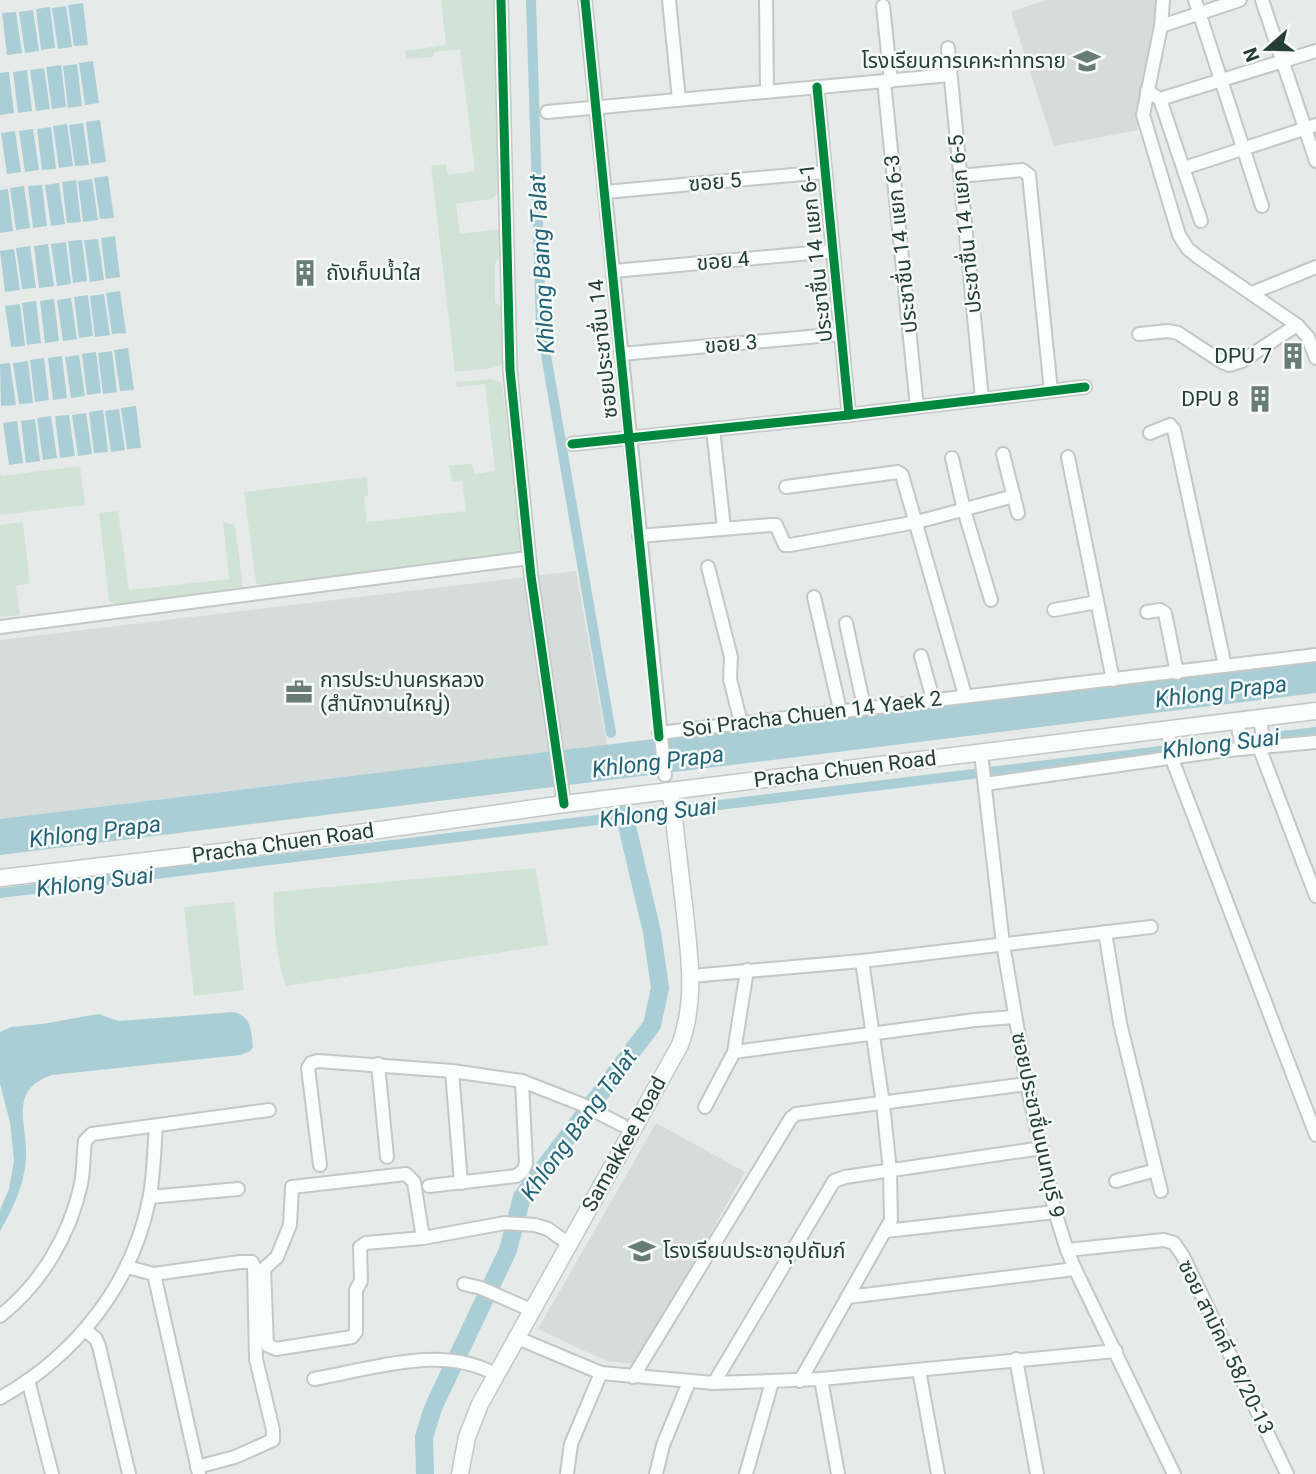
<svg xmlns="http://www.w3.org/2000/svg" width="1316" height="1474" font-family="Roboto,'Noto Sans Thai',sans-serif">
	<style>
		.built { fill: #d5dcd9 }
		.green { fill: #d1e3d7 }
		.water { fill: #aaced6 }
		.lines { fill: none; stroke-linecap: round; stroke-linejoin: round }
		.canal { stroke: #aaced6; stroke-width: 10 }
		.river { stroke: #aaced6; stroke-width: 18 }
		.street-casing { stroke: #c3c8c6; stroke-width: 16 }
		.secondary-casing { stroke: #c2c8c6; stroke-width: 19 }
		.street { stroke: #fbfcfc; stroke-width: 12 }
		.secondary { stroke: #fbfcfc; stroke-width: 16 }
		.cycleway-casing { stroke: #f5f9f7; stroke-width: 13 }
		.cycleway { stroke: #00873e; stroke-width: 9 }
		.labels { text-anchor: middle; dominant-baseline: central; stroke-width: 5; stroke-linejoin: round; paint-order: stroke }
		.poi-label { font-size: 21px; fill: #253e38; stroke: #f5f9f7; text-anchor: end }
		.street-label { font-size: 21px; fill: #253e38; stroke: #f5f9f7 }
		.water-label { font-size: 23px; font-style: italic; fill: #226376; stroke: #f5f9f7 }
	</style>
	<rect width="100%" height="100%" fill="#e6ebe9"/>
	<g class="built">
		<polygon points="1046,0 1158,0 1158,12 1137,109 1138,130 1054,146 1011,12"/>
		<polygon points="576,571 607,745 0,819 0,640"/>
		<polygon points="656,1123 745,1172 637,1364 606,1361 538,1329"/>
	</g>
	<g class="green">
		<polygon points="441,0 497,0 499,191 492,199 456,204 460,234 500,229 501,255 495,264 495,302 503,308 504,356 501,365 492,368 455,372 431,166 446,164 448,175 475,171 460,49 434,52 433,57 406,59 405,51 446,45"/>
		<polygon points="492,379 502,383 523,544 518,553 505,557 266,587 256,583 244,492 367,477 368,496 364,497 367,522 466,511 462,481 452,482 449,465 472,464 474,474 495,471 485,384 457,387 456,382"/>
		<polygon points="80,466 85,505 0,515 0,472 1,476"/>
		<polygon points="118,511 129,590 229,579 223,522 235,525 243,587 240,591 119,606 109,601 99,513"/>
		<polygon points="23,522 30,583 16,586 20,615 0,617 0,525"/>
		<path d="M536,868L548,945L286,986C276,957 273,923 274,892Z"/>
		<polygon points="234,902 244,990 194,996 184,907"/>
	</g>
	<g class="water">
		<polygon points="83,3 88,45 74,46 68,5"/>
		<polygon points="66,6 72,47 58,49 52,8"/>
		<polygon points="50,7 55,48 41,50 36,9"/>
		<polygon points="33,10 39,51 25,53 19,12"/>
		<polygon points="16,12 22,53 7,55 2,13"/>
		<polygon points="93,61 99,103 85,105 79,63"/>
		<polygon points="77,64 82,106 68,108 63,66"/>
		<polygon points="61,65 66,107 52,109 46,67"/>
		<polygon points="44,68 50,109 36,111 30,70"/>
		<polygon points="27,70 32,111 18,113 13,72"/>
		<polygon points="9,72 14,113 0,115 0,73"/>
		<polygon points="100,120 106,162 91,164 86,122"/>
		<polygon points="83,123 89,165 75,166 69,125"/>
		<polygon points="67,124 73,166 59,168 53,126"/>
		<polygon points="51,127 56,169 42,170 37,129"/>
		<polygon points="33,129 39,170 25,172 19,131"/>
		<polygon points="15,131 21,172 7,174 1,133"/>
		<polygon points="108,176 114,218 100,219 94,178"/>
		<polygon points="92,179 98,220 83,222 78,181"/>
		<polygon points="76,180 81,222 67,223 62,182"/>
		<polygon points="59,183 65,224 51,226 45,185"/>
		<polygon points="42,185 47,226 33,228 28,186"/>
		<polygon points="24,186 30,228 16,230 10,188"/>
		<polygon points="8,189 13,231 0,233 0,190"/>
		<polygon points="115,236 120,277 106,279 101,238"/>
		<polygon points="98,239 104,280 90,282 84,240"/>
		<polygon points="82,240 87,281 73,283 68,241"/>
		<polygon points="66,242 71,284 57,286 51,244"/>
		<polygon points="48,244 54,286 39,288 34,246"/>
		<polygon points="30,246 36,288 22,289 16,248"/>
		<polygon points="14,249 20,290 5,292 0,251"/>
		<polygon points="120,291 126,333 112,334 106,293"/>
		<polygon points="104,294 110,335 95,337 90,296"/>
		<polygon points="88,295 93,336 79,338 74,297"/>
		<polygon points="71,298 77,339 63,341 57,300"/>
		<polygon points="54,299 59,341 45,343 40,301"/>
		<polygon points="36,301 41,343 27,345 22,303"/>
		<polygon points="20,304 25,346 11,347 5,306"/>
		<polygon points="128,348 134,390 120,391 114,350"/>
		<polygon points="112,351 117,392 103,394 98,353"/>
		<polygon points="96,352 101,393 87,395 82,354"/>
		<polygon points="79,355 85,396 71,398 65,357"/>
		<polygon points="62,356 67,398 53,400 48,358"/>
		<polygon points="44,358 49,400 35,402 30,360"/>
		<polygon points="28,361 33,403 19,404 13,363"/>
		<polygon points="10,363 16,405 1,406 0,364"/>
		<polygon points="136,406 141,448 127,449 121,408"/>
		<polygon points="119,409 125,450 111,452 105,411"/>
		<polygon points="103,410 108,452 94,453 89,412"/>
		<polygon points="86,413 92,454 78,456 72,415"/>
		<polygon points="69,415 75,456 60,458 55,416"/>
		<polygon points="51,416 57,458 43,460 37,418"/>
		<polygon points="35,419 40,461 26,463 21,421"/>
		<polygon points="17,421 23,463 9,465 3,423"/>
		<polygon points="1316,658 1316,693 0,855 0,819"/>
		<path d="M234,1012C252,1017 251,1031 253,1047L250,1051L240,1055L52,1075C7,1090 28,1125 26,1159C24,1185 13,1209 0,1231V1210L9,1189L14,1161L10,1122L0,1084V1032L11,1027L42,1024L98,1014L119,1021Z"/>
	</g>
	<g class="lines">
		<g class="canal">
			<polyline points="531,0 541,326 611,733"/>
			<polyline points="0,893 1316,732"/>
		</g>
		<polyline class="river" points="425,1474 424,1437 433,1408 508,1250 522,1197 652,1025 660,988 652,932 623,809"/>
		<defs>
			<g id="street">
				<polyline points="501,0 510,370 531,576 564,804"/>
				<polyline points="585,0 665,775"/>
				<polyline points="669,0 679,100"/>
				<polyline points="766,0 767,92"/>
				<polyline points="1163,0 1161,26 1143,115 1179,235 1188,249 1198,257 1297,325 1308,337 1316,358"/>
				<polyline points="1195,0 1262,206"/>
				<polyline points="1262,0 1316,161"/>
				<polyline points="883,6 891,81"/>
				<polyline points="1161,26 1240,0"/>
				<polyline points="948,48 982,399"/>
				<polyline points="884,81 917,407"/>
				<polyline points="817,87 849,415"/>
				<polyline points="1147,91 1160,99 1316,51"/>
				<polyline points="1160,99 1201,221"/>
				<polyline points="547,112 950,75"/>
				<polyline points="1184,168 1316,125"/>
				<polyline points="960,176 1022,170 1029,175 1051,391"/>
				<polyline points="605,192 825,172"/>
				<polyline points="613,271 833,251"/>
				<polyline points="1252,293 1316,267"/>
				<polyline points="1139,334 1168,331 1178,333 1222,362 1229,365 1242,361 1297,325"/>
				<polyline points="621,354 841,334"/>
				<polyline points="713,429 724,528"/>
				<polyline points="1150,433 1170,425 1174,430 1225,666"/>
				<polyline points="572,444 849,415 1085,387"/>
				<polyline points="1003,454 1018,513"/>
				<polyline points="1068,457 1113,680"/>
				<polyline points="952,458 964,510 991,600"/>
				<polyline points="786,487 898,472 902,475 965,695"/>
				<polyline points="639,536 771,525 776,525 785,545 790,545 917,522 1014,496"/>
				<polyline points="708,567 731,657 730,679 741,723"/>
				<polyline points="814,597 840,710"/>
				<polyline points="1054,610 1097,602"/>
				<polyline points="1147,612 1160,610 1165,613 1177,673"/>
				<polyline points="846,623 864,707"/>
				<polyline points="0,627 528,558"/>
				<polyline points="921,656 933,699"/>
				<polyline points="1260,718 1264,747"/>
				<polyline points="1237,721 1242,749"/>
				<polyline points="1168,730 1172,759 1316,1135"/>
				<path d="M659,733C878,706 1097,680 1316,655"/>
				<polyline points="1259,747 1316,896"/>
				<polyline points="981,753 1003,944 1027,1084 1055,1212 1067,1250 1075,1269 1174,1474"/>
				<polyline points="985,784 1219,751 1316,742"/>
				<polyline points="1105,932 1120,1023 1161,1191"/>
				<polyline points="691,976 862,961 1151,927"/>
				<polyline points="734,1052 975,1020 1015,1017"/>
				<polyline points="378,1064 387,1157"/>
				<polyline points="452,1071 461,1183"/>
				<polyline points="705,1107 734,1052 747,970"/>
				<polyline points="320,1165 308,1068 311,1063 318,1061 452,1071 522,1081 581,1104 622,1125"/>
				<polyline points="1116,1181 1156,1170"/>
				<polyline points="429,1186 516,1176 523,1171 526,1163 522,1081"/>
				<polyline points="150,1197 238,1189"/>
				<polyline points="886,1231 1055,1212"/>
				<polyline points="423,1238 414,1182 406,1174 292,1187 290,1225 277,1257 264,1269 267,1345 276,1349 352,1337 356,1332 356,1290 361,1281 360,1247 366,1243 423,1238 505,1223 535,1225 548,1229 569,1244"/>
				<polyline points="1067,1250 1164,1240 1174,1243 1183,1256 1287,1474"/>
				<polyline points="127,1267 154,1274 240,1262 252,1262 254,1266 256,1359 273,1430 273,1440 235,1457 197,1467"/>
				<polyline points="154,1274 199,1474"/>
				<polyline points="464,1284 481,1288 531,1310"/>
				<polyline points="848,1297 1075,1269"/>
				<path d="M0,1316C41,1284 70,1235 81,1184C84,1170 83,1156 85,1141L92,1134L269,1110"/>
				<polyline points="85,1330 96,1339 99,1346 129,1474"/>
				<polyline points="515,1337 601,1373 714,1383 821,1379 1116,1351"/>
				<polyline points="1016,1359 1037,1474"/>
				<polyline points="919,1370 938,1474"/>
				<polyline points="633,1377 791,1118 796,1114 1027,1084"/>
				<path d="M314,1379C372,1369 441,1344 495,1374"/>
				<polyline points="821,1379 838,1474"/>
				<polyline points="28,1380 52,1474"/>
				<polyline points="800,1381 891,1220 890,1171 883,1104 862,961"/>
				<polyline points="714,1383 834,1181 845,1177 1042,1148"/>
				<path d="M0,1398C75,1356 132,1285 149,1200C154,1176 154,1150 156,1126"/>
				<polyline points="567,1474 571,1444 601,1373"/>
				<polyline points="656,1474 663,1445 689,1382"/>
				<polyline points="746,1474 772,1382"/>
			</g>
			<g id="secondary">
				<polyline points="0,878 229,851 564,804 1316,711"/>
				<path d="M460,1474L467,1437L480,1404L680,1045C697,999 689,953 684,905C680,871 676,836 672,802L669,791"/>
			</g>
		</defs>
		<use href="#street" class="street-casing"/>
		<use href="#secondary" class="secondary-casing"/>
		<use href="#street" class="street"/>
		<use href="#secondary" class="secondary"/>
		<defs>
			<g id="cycleway">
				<polyline points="501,0 510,370 531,576 564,804"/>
				<polyline points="585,0 659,737"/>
				<polyline points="817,87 849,415"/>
				<polyline points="572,444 849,415 1085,387"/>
			</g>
		</defs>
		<use href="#cycleway" class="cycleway-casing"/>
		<use href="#cycleway" class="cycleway"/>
	</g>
	<defs>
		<symbol id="school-bare" viewBox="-9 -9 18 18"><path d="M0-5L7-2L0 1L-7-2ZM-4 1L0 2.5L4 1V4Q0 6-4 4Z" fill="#697b76" stroke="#f5f9f7" stroke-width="2.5" paint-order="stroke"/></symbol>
		<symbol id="building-bare" viewBox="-9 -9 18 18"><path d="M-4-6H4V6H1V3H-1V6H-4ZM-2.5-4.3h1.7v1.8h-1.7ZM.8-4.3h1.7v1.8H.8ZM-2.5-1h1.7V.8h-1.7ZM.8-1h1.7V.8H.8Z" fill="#697b76" stroke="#f5f9f7" stroke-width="2.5" paint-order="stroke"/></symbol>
		<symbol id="office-bare" viewBox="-9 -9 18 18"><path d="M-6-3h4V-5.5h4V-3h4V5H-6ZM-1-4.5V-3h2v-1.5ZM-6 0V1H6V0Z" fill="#697b76" stroke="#f5f9f7" stroke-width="2.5" paint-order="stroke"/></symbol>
	</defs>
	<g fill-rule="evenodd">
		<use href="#school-bare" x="1068" y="42" width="38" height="38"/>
		<use href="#building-bare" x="286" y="254" width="38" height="38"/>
		<use href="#building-bare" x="1274" y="337" width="38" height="38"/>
		<use href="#building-bare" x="1241" y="380" width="38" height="38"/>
		<use href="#office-bare" x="280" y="673" width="38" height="38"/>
		<use href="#school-bare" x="623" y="1232" width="38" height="38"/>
	</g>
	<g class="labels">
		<g class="poi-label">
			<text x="1066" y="61">โรงเรียนการเคหะท่าทราย</text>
			<text x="326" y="273" text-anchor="start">ถังเก็บน้ำใส</text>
			<text x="1272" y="356">DPU 7</text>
			<text x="1239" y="399">DPU 8</text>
			<text x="320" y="680" text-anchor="start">การประปานครหลวง<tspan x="320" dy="24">(สำนักงานใหญ่)</tspan></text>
			<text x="663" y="1251" text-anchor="start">โรงเรียนประชาอุปถัมภ์</text>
		</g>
		<g class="street-label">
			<text transform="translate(715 182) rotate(-5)">ฃอย 5</text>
			<text transform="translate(965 224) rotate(-96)">ประชาชื่น 14 แยก 6-5</text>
			<text transform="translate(901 244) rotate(-96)">ประชาชื่น 14 แยก 6-3</text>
			<text transform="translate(816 253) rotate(-96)">ประชาชื่น 14 แยก 6-1</text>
			<text transform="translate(723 261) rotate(-5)">ขอย 4</text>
			<text transform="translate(731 344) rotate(-5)">ขอย 3</text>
			<text transform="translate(603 349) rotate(-96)">ซอยประชาชื่น 14</text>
			<text transform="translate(812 714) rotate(-7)">Soi Pracha Chuen 14 Yaek 2</text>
			<text transform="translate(845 769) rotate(-7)">Pracha Chuen Road</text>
			<text transform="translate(283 843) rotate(-8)">Pracha Chuen Road</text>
			<text transform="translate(1038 1125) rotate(78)">ซอยประชาชื่นนนทบุรี 9</text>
			<text transform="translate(624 1144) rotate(-61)">Samakkee Road</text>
			<text transform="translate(1226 1347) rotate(64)">ซอย สามัคคี 58/20-13</text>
		</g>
		<g class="water-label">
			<text transform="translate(542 264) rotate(-93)">Khlong Bang Talat</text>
			<text transform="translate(1221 692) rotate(-7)">Khlong Prapa</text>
			<text transform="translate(1221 744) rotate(-7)">Khlong Suai</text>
			<text transform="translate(658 762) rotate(-7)">Khlong Prapa</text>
			<text transform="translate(658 813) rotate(-7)">Khlong Suai</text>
			<text transform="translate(95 832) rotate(-7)">Khlong Prapa</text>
			<text transform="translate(95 882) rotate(-7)">Khlong Suai</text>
			<text transform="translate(579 1125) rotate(-54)">Khlong Bang Talat</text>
		</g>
	</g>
	<g transform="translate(1267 49) rotate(250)" stroke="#f5f9f7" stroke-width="5" paint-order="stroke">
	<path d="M0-5L12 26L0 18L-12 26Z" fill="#253e38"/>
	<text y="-10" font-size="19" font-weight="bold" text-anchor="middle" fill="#253e38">N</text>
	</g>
</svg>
